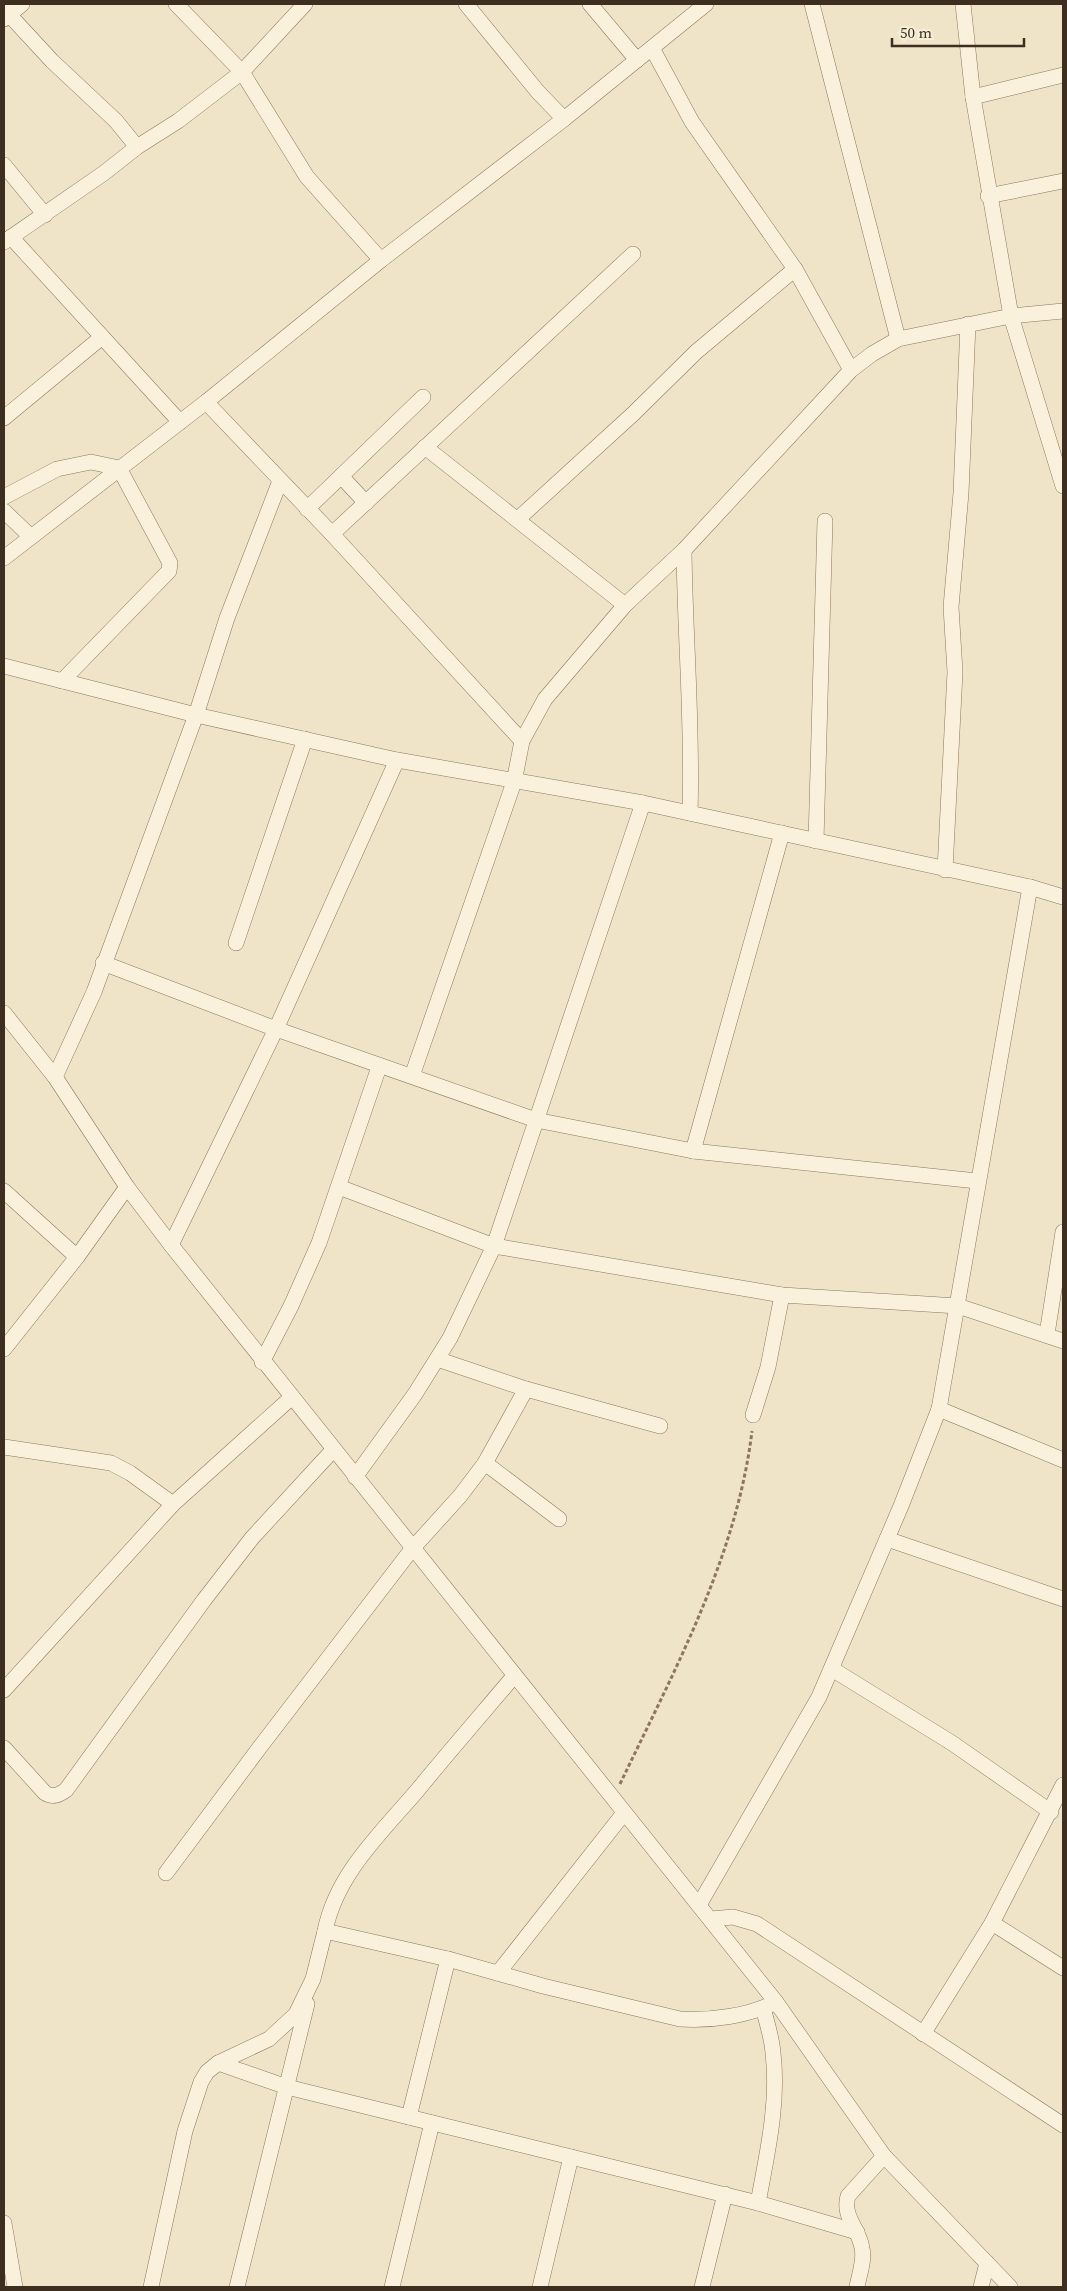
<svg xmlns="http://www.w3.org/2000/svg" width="1067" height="2291" font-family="'Source Serif 4',serif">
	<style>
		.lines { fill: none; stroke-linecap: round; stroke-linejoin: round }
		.street-casing { stroke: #8d765c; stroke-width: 16 }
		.path { stroke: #8d765c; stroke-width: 3; stroke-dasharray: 4 2.5; stroke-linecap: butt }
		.street { stroke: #faf1dc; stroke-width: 15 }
	</style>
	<rect width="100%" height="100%" fill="#f0e4c8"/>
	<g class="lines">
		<defs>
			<g id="street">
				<polyline points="176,4 242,72 307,177 381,260"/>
				<polyline points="466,4 538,92 564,119"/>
				<polyline points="590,4 637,60"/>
				<polyline points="812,4 898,339"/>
				<polyline points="963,4 973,97 1011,316 1063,486"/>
				<polyline points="4,9 52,61 116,121 137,147"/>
				<polyline points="4,19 22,4"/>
				<polyline points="973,97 1063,75"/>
				<polyline points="4,165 45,215"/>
				<polyline points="988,196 1063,181"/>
				<polyline points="11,237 180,422"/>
				<polyline points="4,242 104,173 137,147 178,121 242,72 305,4"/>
				<polyline points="851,370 872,354 898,339 1011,316 1063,311"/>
				<polyline points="206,402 332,534 522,741"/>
				<polyline points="4,418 102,337"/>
				<polyline points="425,447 625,605"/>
				<polyline points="341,476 366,503"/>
				<polyline points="4,497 57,469 91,462 119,468 170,563 169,571 62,681"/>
				<polyline points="307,509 423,397"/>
				<polyline points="4,511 30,536"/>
				<polyline points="519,518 633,414 696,352 795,269"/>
				<polyline points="332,534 633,254"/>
				<path d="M684,550C685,638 693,726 690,813"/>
				<polyline points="4,558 206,402 381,260 564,119 706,4"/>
				<polyline points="4,666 196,715 397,760 643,803 1030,887 1063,897"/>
				<polyline points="816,841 825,521"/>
				<polyline points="945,870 955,672 951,607 961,493 968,324"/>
				<polyline points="236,943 305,739"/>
				<polyline points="103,963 276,1029 536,1120 693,1151 977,1181"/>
				<polyline points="4,1013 55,1077 127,1187 171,1245 776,2002 884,2156 1010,2287"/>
				<polyline points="412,1076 514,782 522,741 545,699 625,605 684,550 851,370 795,269 692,122 652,48"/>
				<polyline points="55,1077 94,992 196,715 227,618 280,481"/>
				<polyline points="693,1151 782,833"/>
				<polyline points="339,1187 494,1246 782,1295 958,1306 1063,1341"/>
				<polyline points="4,1191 77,1257"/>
				<polyline points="171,1245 276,1029 397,760"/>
				<polyline points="1047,1334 1063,1232"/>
				<polyline points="4,1349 77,1257 127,1187"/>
				<polyline points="437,1359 526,1389 660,1426"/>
				<polyline points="262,1362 291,1306 319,1243 379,1067"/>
				<polyline points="939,1409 1063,1460"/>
				<polyline points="753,1415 768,1367 782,1295"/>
				<polyline points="4,1447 111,1463 130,1473 173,1504"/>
				<polyline points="485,1463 559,1519"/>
				<polyline points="355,1477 415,1394 450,1338 494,1246 643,803"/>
				<polyline points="887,1539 1063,1599"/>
				<polyline points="832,1669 952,1743 1051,1812"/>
				<polyline points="4,1690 173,1504 292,1397"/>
				<path d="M4,1748L45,1793C53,1798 59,1795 66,1790L204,1600L252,1538L333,1450"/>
				<polyline points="166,1873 260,1747 412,1549 460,1496 485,1463 526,1389"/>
				<polyline points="699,1905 819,1697 901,1506 939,1409 1030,887"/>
				<polyline points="711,1919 733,1917 757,1924 1063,2125"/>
				<polyline points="992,1923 1063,1968"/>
				<path d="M325,1931C336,1875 380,1834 416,1792C448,1753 481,1715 514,1676"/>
				<polyline points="498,1973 624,1813"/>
				<polyline points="923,2034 992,1923 1063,1785"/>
				<polyline points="218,2063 287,2087 758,2203 857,2232"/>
				<polyline points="409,2117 448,1959"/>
				<path d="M758,2203C767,2154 779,2103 773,2053C772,2038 767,2023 763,2008"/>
				<polyline points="4,2223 15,2287"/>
				<path d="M151,2287L185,2131L201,2082L207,2072L218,2063L269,2039L296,2014L313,1979L325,1931L448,1959L543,1986L680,2019C711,2021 748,2016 776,2002"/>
				<polyline points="237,2287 307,2004"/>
				<polyline points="392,2287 432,2123"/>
				<polyline points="540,2287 571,2157"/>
				<polyline points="702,2287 725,2194"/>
				<path d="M857,2287C859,2275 865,2260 862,2248C859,2228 842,2217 848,2196L884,2156"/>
				<polyline points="981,2287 987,2263"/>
			</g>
		</defs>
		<use href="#street" class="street-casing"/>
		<path class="path" d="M620,1784C674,1671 737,1556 752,1431"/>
		<use href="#street" class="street"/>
	</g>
	<rect width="1067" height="2291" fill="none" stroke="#3d2e20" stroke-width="10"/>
	<path d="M892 38v8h132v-8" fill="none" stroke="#3d2e20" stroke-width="2.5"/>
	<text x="900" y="38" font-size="15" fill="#3d2e20" stroke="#f7eed8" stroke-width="4" paint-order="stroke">50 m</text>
</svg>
